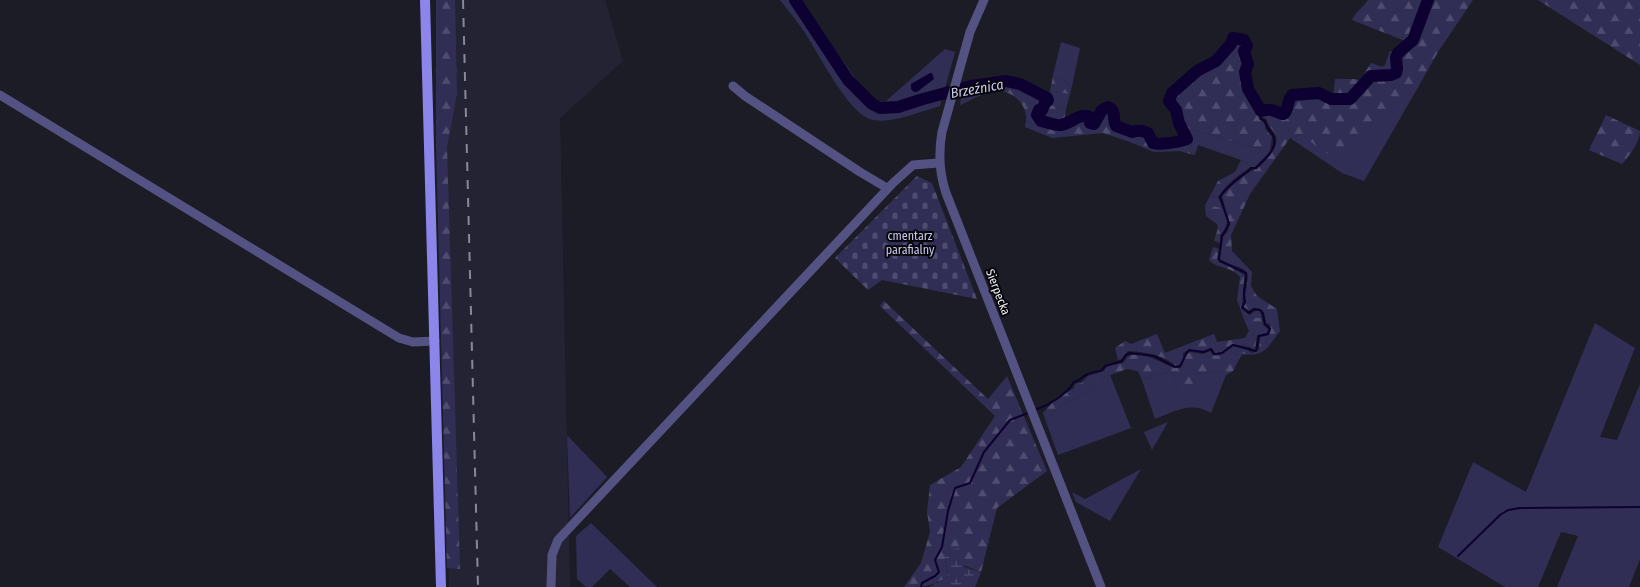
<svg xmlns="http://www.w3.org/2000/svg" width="1640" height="587" font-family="'Fira Sans Condensed',sans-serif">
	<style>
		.built { fill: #242334 }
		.green { fill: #312e56 }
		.forest { fill: url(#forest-firs) }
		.wetland { fill: url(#wetland-marsh) }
		.cemetery { fill: url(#cemetery-stones) }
		.water { fill: #0d0131 }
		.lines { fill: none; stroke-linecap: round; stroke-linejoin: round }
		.stream { stroke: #0d0131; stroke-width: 2 }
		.river { stroke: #0d0131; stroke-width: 12 }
		.minor { stroke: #545282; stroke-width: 9 }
		.major { stroke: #8c85ea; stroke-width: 10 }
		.rail { stroke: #898993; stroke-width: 2; stroke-dasharray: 9 9; stroke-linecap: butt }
		.labels { text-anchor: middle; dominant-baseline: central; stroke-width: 4; stroke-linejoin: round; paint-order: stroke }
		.park-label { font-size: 12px; fill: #c8c8f1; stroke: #07070b }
		.street-label { font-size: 12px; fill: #f3f3fb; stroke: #07070b }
		.water-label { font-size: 14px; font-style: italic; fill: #cacaf3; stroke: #07070b }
	</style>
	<defs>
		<pattern id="forest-firs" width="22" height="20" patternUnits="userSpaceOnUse" patternTransform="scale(1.25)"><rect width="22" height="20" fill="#312e56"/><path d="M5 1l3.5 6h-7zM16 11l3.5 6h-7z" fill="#4f4d6f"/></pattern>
		<pattern id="wetland-marsh" width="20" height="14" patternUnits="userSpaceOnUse" patternTransform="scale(1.25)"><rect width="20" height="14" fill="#312e56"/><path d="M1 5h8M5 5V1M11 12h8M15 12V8" fill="none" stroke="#4f4d6f"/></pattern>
		<pattern id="cemetery-stones" width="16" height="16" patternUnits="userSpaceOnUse" patternTransform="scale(1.25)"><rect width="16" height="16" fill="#312e56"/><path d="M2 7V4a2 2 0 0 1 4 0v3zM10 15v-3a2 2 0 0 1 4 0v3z" fill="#4f4d6f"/></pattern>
	</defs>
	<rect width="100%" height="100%" fill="#1c1c27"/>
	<polygon class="built" points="438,0 605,0 623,61 560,118 570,587 449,587 437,11"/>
	<g class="green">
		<path d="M780,0H800L864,91L874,100L885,102L945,49L955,52L940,106C922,111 891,124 873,120C848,115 818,51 803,30C796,20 788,10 780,0Z"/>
		<polygon points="1061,42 1080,48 1072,86 1053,75"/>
		<polygon points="1006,83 1020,87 1047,100 996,85"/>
		<polygon points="1050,92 1070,94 1066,109 1046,104 1050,101"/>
		<polygon points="1413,96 1364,181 1342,173 1290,138 1301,135 1363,143 1398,99"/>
		<polygon points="1109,109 1113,113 1112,120 1101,117 1103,111"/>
		<polygon points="1183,127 1270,152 1255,167 1252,167 1241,160 1198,145 1195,155 1190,154 1192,143 1186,141 1189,138"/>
		<polygon points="1210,196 1218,197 1223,208 1205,205"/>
		<polygon points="1240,308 1250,315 1255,311 1260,311 1262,318 1243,317"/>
		<polygon points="1595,323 1635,348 1600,437 1617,440 1640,384 1640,559 1629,587 1557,587 1578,536 1561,532 1538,587 1505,587 1438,547 1473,462 1526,492"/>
		<path d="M1172,371L1182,397L1195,374L1223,372L1226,375L1211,413C1192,401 1175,411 1155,419L1142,380Z"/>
		<polygon points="1110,375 1131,428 1058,455 1045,419 1063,405 1099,385 1105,377"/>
		<polygon points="1168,422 1152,450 1144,432"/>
		<polygon points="567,435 607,477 570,518"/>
		<polygon points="1141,469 1110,521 1076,502 1072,492 1085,499"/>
		<polygon points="591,523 657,587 630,587 610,569 592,587 586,587 577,579 576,536"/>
	</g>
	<g class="forest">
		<polygon points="436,0 455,0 457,93 447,147 460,569 447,568 436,144"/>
		<path d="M1368,0H1424C1416,13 1418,30 1408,42L1352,20C1356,11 1363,8 1368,0Z"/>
		<path d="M1430,0H1473L1438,52L1413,96L1398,100L1363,143L1332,157L1301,135L1290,138L1250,194L1231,235L1232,251L1252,272L1251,286L1257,296L1277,309L1280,331C1267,348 1265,357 1242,354L1233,371L1226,375L1223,372L1195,374L1193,388L1182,397L1172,371L1142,380L1138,371L1127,369L1105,377L1099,385L1063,405L1045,419L1043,413L1055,400L1074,388L1075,384L1081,383L1088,376L1104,371L1107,366L1123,363L1128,356C1151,350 1166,370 1181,368L1185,356L1190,352L1203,354L1210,351L1213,355C1222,357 1226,351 1233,346L1246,349L1252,353L1259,350L1260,337L1269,335L1271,329L1269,323L1266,324L1264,312L1261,309L1254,308L1248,311L1244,307L1246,301C1243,291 1253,275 1243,269C1236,265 1227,264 1220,259L1223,237L1228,231L1230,224L1222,196C1228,188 1247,171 1257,169C1265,161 1283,146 1274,132C1270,127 1268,125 1266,119L1262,117L1263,114L1272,112L1284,116L1290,109V99L1304,95L1319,94L1328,103L1330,101L1350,102L1372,77H1395L1401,74L1398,57L1399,54L1413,44L1420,23Z"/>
		<polygon points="1538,0 1640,0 1640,65"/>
		<polygon points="1236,39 1243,41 1245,45 1242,52 1246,64 1244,67 1243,72 1247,91 1256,104 1259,119 1264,123 1266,130 1272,137 1270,152 1183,127 1178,110 1171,101 1172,96 1198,72 1218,61 1230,46 1233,40"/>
		<path d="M1390,51L1396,53L1395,57L1396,70C1388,76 1380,74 1370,74L1367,77L1364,74L1371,63L1382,67L1385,65Z"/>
		<polygon points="1053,75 1072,86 1070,94 1050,92"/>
		<polygon points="1335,79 1354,79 1363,81 1348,98 1333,97"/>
		<path d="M996,85L1047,100L1043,104L1041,109L1038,110L1036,114L1039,123C1054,124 1067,129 1080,118H1089V124L1093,126L1101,117L1112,120L1115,127L1130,134L1144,133L1148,135L1154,146C1164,144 1178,145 1186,141L1192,143L1190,154L1179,151L1154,152L1130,142L1103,133L1052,138L1025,127C1031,104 1011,87 989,92C979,95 969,101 960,105L962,93L965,91Z"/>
		<polygon points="1046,104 1066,109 1064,122 1053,123 1050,121 1042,120 1038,115 1040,111 1043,111"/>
		<path d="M1606,115L1640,131C1640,142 1629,156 1622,164L1589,150Z"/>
		<path d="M1241,160L1252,167C1238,174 1227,184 1218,197L1210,196L1218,181L1235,172Z"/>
		<path d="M1205,205L1223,208C1228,219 1229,227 1220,235V243L1214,241L1218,228L1217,224L1206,216Z"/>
		<path d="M1213,247L1219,249L1217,259L1219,262L1226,264L1244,275C1244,280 1243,304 1241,309L1237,301L1240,277C1231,266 1217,269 1209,260Z"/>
		<path d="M884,301L988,399L1007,376L1047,471L997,508L981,572L945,558L948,576C932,587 924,587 904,587L921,563L930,532L927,512L930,485L961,467L995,416L880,306Z"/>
		<path d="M1243,317L1262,318L1263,325L1268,329L1267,333L1257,335L1255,350L1249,347L1232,344L1221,353H1215L1212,348L1203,351L1188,350L1183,353V359L1179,366H1175C1168,356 1141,351 1128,351L1121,359L1118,360L1115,348L1125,341L1131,344L1157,334L1165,353L1214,334L1217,342L1245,338L1249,331Z"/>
	</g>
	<polygon class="wetland" points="959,548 964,567 981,572 975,587 929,587 939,582 948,576 945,558 947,551"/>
	<polygon class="cemetery" points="917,176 932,183 977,299 882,280 868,290 835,258"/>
	<polygon class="water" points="930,73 932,73 934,79 917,92 914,92 911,89 911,84"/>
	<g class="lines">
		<g class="stream">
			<path d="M1035,410C1049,405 1066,395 1074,382C1080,381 1082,376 1088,374C1095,370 1101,374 1105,366L1122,361L1126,355L1130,353L1154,356L1175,367L1180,366C1184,361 1184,355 1189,350L1204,352L1211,349L1214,354L1222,353L1233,345L1256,351L1259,336L1268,334L1270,329L1265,324L1263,314L1260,310L1254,309L1249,313L1242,307L1245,302C1241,289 1248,283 1246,273L1220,261L1219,258L1222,236L1229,224L1220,197C1229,183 1240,179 1251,168H1256C1263,160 1280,148 1273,135C1269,129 1267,129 1265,121L1261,119V111"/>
			<polyline points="1458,556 1500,515 1508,510 1520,508 1640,507"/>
			<polyline points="921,587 922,583 935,576 939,572 935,560 942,547 948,511 955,488 970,483 984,452 1010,420 1028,413"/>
		</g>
		<path class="river" d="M795,0L848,80L872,104L880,108L898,107L923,99L972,86L1006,81L1020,84L1047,98L1048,100L1044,105L1042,110H1039L1037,115L1041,121C1048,122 1054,126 1061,125C1072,123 1081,111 1092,118L1090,123L1094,124L1102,110L1108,107C1117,111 1112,119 1116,126L1132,132C1138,130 1142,130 1148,133L1153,143C1160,145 1181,142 1187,139L1179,123L1176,110L1169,101L1172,93L1197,71L1216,61L1231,44L1233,38L1244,40L1247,46L1244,51L1248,64L1245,72L1248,89L1261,111C1270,108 1274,111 1282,114H1284C1289,108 1287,101 1292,95L1319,93L1331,99H1350L1371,76L1391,75L1396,73L1397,69L1396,57L1398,53L1413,40L1428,0"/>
		<g class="minor">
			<path d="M984,0L970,32L942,132C938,154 939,172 946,193L1101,587"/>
			<polyline points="733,86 745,96 860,172 887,188"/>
			<polyline points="0,95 399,338 413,342 435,341"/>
			<polyline points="551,587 552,555 558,540 893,183 913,165 938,163"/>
		</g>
		<polyline class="major" points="425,0 441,587"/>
		<polyline class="rail" points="463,0 478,587"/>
	</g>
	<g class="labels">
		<g class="park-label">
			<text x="910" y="236">cmentarz<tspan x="910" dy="14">parafialny</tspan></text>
		</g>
		<g class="street-label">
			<text transform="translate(998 292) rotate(69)">Sierpecka</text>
		</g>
		<g class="water-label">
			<text transform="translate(977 89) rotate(-10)">Brzeźnica</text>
		</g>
	</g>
</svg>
